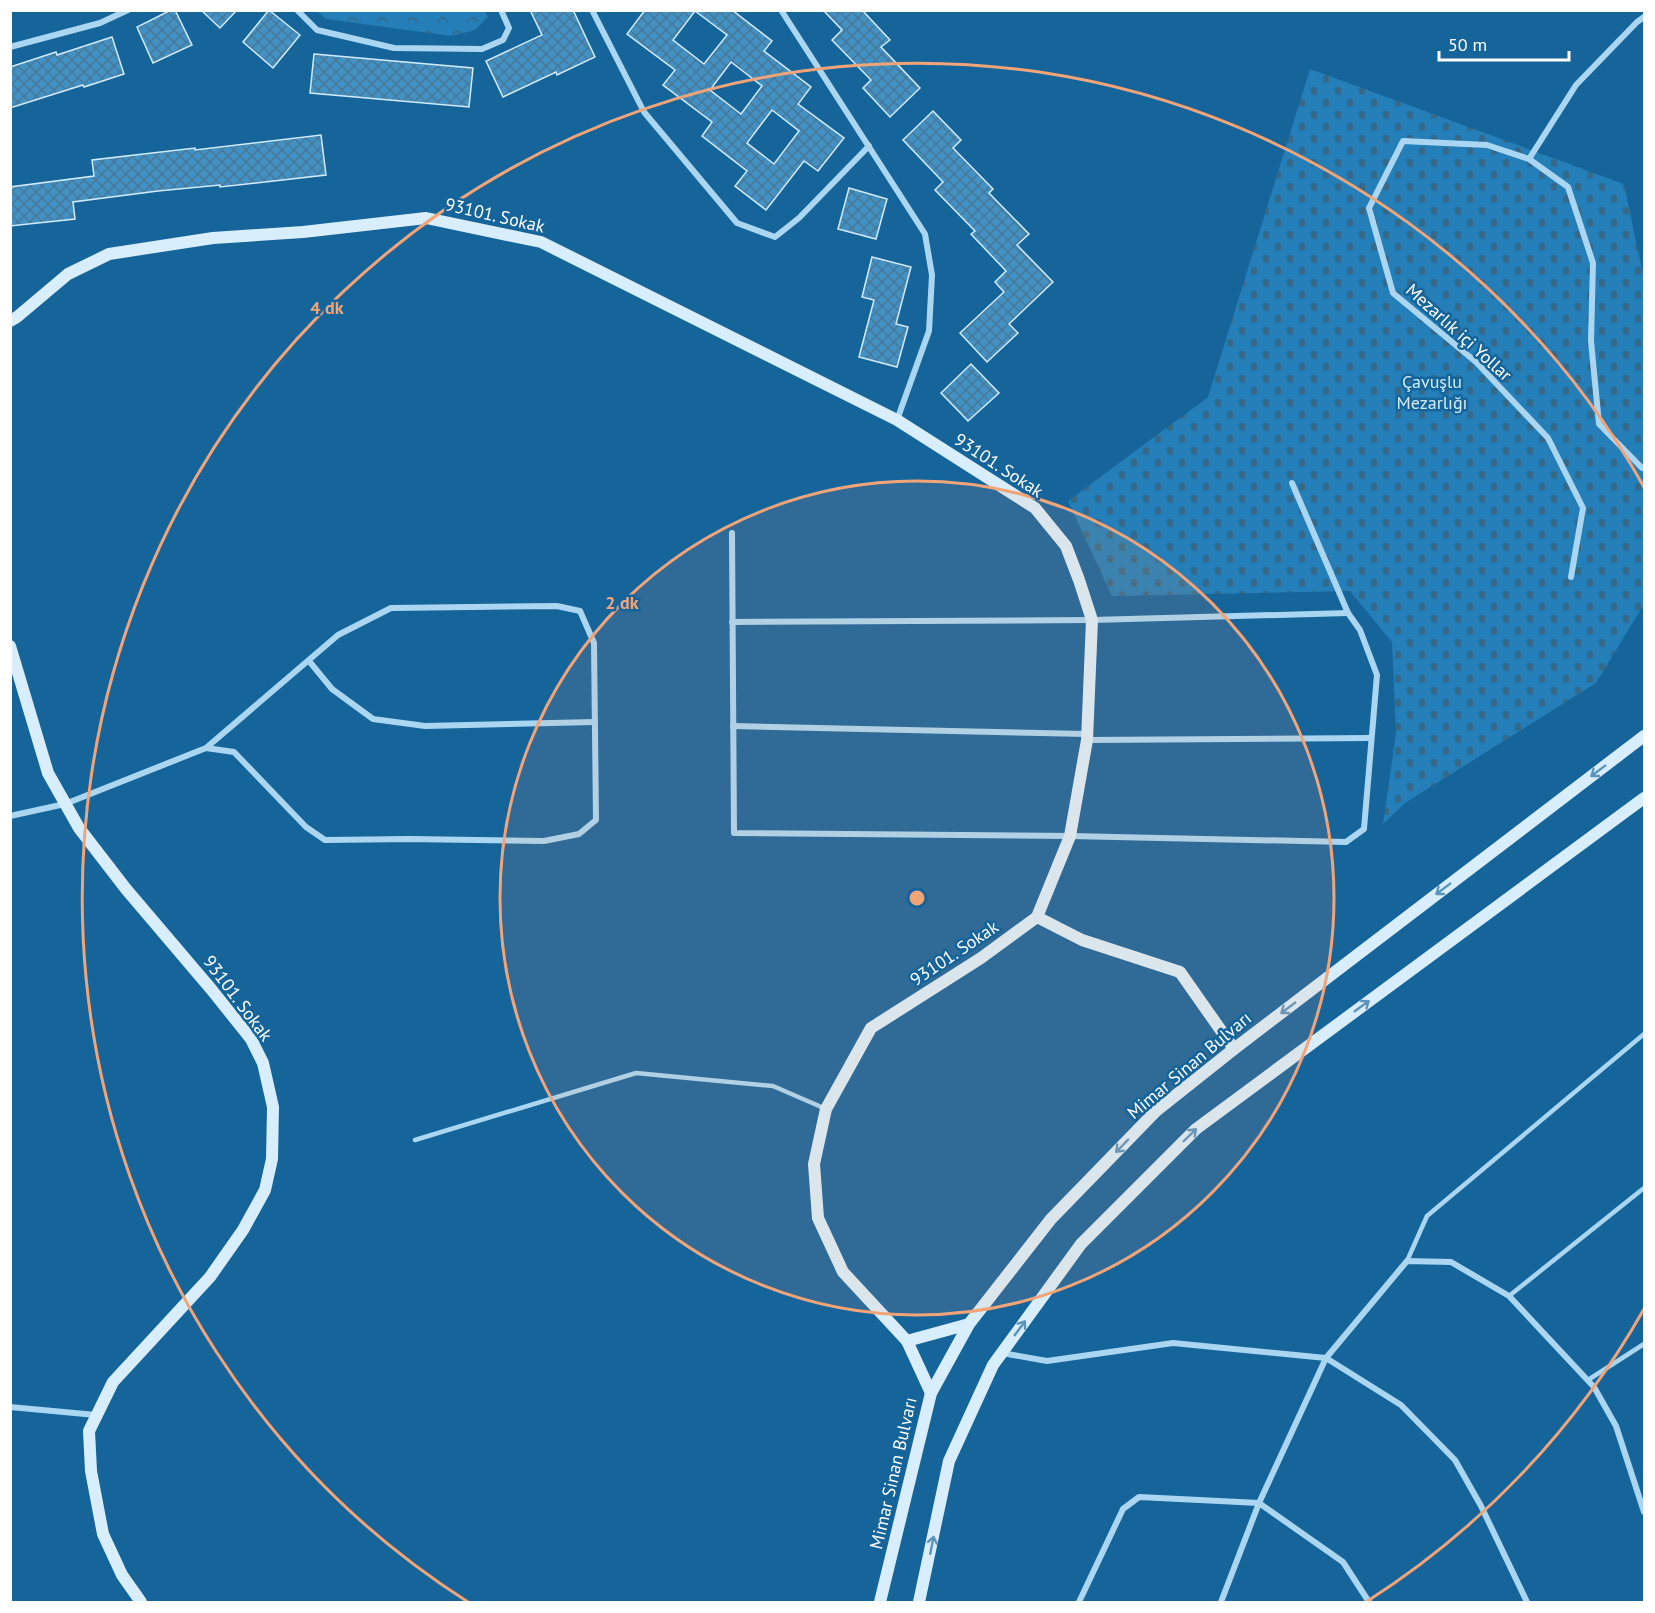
<svg xmlns="http://www.w3.org/2000/svg" width="1655" height="1613" font-family="'PT Sans',sans-serif">
	<style>
		.cemetery { fill: url(#cemetery-stones) }
		.park { fill: url(#park-crowns) }
		.building { fill: url(#building-cross-hatch); stroke: #d1ecfd; stroke-width: 1.5; fill-rule: evenodd }
		.lines { fill: none; stroke-linecap: round; stroke-linejoin: round }
		.lane { stroke: #aad6f2; stroke-width: 4.5 }
		.street { stroke: #aad6f2; stroke-width: 6 }
		.secondary { stroke: #d9eefc; stroke-width: 12 }
		.oneway { stroke: #5a94bc }
		.ring { fill: none; stroke: #f2a479; stroke-width: 3 }
		.labels { text-anchor: middle; dominant-baseline: central; stroke-width: 5; stroke-linejoin: round; paint-order: stroke }
		.street-label { font-size: 18px; fill: #fff; stroke: #15649a }
		.park-label { font-size: 18px; fill: #d1ecfd; stroke: #15649a }
		.centre { fill: #f2a479; stroke: #15649a; stroke-width: 3 }
		.ring-label { font-size: 18px; text-anchor: middle; font-weight: bold; fill: #f2a479; stroke: #15649a; stroke-width: 5; stroke-linejoin: round; paint-order: stroke }
	</style>
	<defs>
		<pattern id="cemetery-stones" width="16" height="16" patternUnits="userSpaceOnUse" patternTransform="scale(1.5)"><rect width="16" height="16" fill="#247eb7"/><path d="M2 7V4a2 2 0 0 1 4 0v3zM10 15v-3a2 2 0 0 1 4 0v3z" fill="#366887"/></pattern>
		<pattern id="park-crowns" width="20" height="18" patternUnits="userSpaceOnUse" patternTransform="scale(1.5)"><rect width="20" height="18" fill="#247eb7"/><path d="M2 6a3 3 0 1 1 6 0M12 15a3 3 0 1 1 6 0" fill="none" stroke="#366887"/></pattern>
		<pattern id="building-cross-hatch" width="8" height="8" patternUnits="userSpaceOnUse" patternTransform="scale(1.5)"><rect width="8" height="8" fill="#4390c2"/><path d="M0 0l8 8M0 8l8-8" fill="none" stroke="#467899"/></pattern>
	</defs>
	<rect width="100%" height="100%" fill="#15649a"/>
	<polygon class="cemetery" points="1310,69 1624,184 1644,279 1644,604 1596,683 1405,803 1383,824 1396,733 1392,642 1350,591 1112,596 1068,501 1208,397"/>
	<polygon class="park" points="485,11 488,17 475,30 451,36 326,19 317,11"/>
	<g class="building">
		<polygon points="171,10 175,10 192,45 153,63 137,27"/>
		<polygon points="201,10 237,10 220,28"/>
		<polygon points="269,10 300,35 273,68 243,42"/>
		<polygon points="530,10 573,10 595,57 557,75 556,72 503,97 486,61 542,35"/>
		<path d="M645,10H732L772,41L764,51L811,87L798,104L844,138L818,171L804,161L766,210L735,186L747,171L702,136L712,122L663,85L675,70L627,34ZM695,11L727,35L704,64L673,40ZM731,62L762,86L741,114L710,90ZM772,110L799,131L774,164L747,143Z"/>
		<polygon points="823,10 862,10 890,40 881,47 920,88 890,117 863,88 871,80 832,40 842,30"/>
		<polygon points="112,37 124,74 84,87 83,85 10,108 10,67 56,52 57,55"/>
		<polygon points="314,54 473,68 469,107 310,93"/>
		<polygon points="933,111 961,140 953,148 993,189 989,193 1029,234 1017,245 1053,282 1009,324 1018,333 987,362 960,333 1004,292 995,282 1006,271 971,234 975,231 935,190 943,182 903,140"/>
		<polygon points="321,135 326,175 220,187 220,185 158,191 73,202 75,219 10,226 10,187 94,176 92,160 195,148 195,150"/>
		<polygon points="849,188 887,199 876,239 838,229"/>
		<polygon points="872,257 911,267 896,324 908,327 897,367 859,357 874,300 862,297"/>
		<polygon points="971,364 999,393 968,421 941,393"/>
	</g>
	<g class="lines">
		<g class="lane">
			<polyline points="415,1140 636,1073 773,1086 826,1109"/>
			<polyline points="1407,1261 1427,1216 1644,1034"/>
			<polyline points="1509,1296 1644,1188"/>
			<polyline points="1588,1380 1644,1344"/>
		</g>
		<g class="street">
			<polyline points="297,10 317,30 394,48 482,49 503,40 509,28 501,10"/>
			<polyline points="592,10 644,112 737,223 775,237 799,218 869,146"/>
			<polyline points="781,10 925,234 932,275 929,331 897,420"/>
			<polyline points="10,47 100,23 128,10"/>
			<polyline points="1529,159 1576,85 1637,22 1644,17"/>
			<polyline points="732,533 734,833 1070,836 1346,842 1364,829 1377,675 1360,630 1348,613 1292,483"/>
			<polyline points="1571,577 1583,508 1548,438 1476,362 1393,293 1369,208 1403,141 1487,145 1529,159 1568,187 1593,263 1591,341 1599,424 1642,468"/>
			<polyline points="732,622 1092,620 1348,613"/>
			<polyline points="309,661 332,689 373,719 425,726 595,722"/>
			<polyline points="733,726 1087,734"/>
			<polyline points="1087,740 1371,738"/>
			<polyline points="10,816 65,804 206,748 338,635 391,608 557,606 580,611 594,643 596,820 579,834 544,841 410,839 325,840 306,827 234,752 206,748"/>
			<polyline points="1002,1353 1047,1361 1173,1343 1326,1358 1401,1405 1455,1460 1481,1506 1527,1602"/>
			<polyline points="10,1407 96,1415"/>
			<polyline points="1079,1602 1123,1509 1139,1497 1259,1503 1343,1562 1369,1602"/>
			<polyline points="1221,1602 1259,1503 1326,1358 1407,1261 1451,1262 1509,1296 1594,1387 1616,1426 1644,1512"/>
		</g>
		<g class="secondary">
			<polyline points="10,321 17,317 68,274 109,254 213,238 303,232 426,218 541,242 897,420 1035,508 1066,546 1079,580 1092,620 1087,740 1070,836 1037,917 981,958 871,1028 826,1109 814,1164 818,1218 843,1272 907,1341 931,1393"/>
			<polyline points="10,646 48,773 79,828 126,889 211,989 251,1039 263,1063 273,1107 272,1159 265,1190 243,1230 210,1277 113,1382 89,1431 91,1471 103,1534 122,1575 141,1602"/>
			<polyline points="1037,917 1082,940 1180,972 1234,1049"/>
			<polyline points="907,1341 969,1324"/>
			<polyline points="880,1602 931,1393 969,1324 1051,1219 1156,1111 1234,1049 1644,736"/>
			<polyline points="919,1602 949,1461 993,1365 1081,1244 1196,1129 1644,798"/>
		</g>
	</g>
	<defs><path id="oneway-shaft" d="M-6 0H5M1.5-3L5.5 0L1.5 3" fill="none" stroke-width="1.6" stroke-linecap="round" stroke-linejoin="round" transform="scale(1.5)"/></defs>
	<g class="oneway">
		<use href="#oneway-shaft" transform="translate(1598 771) rotate(143)"/>
		<use href="#oneway-shaft" transform="translate(1443 889) rotate(143)"/>
		<use href="#oneway-shaft" transform="translate(1362 1006) rotate(-36)"/>
		<use href="#oneway-shaft" transform="translate(1288 1008) rotate(143)"/>
		<use href="#oneway-shaft" transform="translate(1190 1135) rotate(-44)"/>
		<use href="#oneway-shaft" transform="translate(1122 1146) rotate(134)"/>
		<use href="#oneway-shaft" transform="translate(1020 1328) rotate(-54)"/>
		<use href="#oneway-shaft" transform="translate(932 1545) rotate(-79)"/>
	</g>
	<circle cx="917" cy="898" r="417" fill="#f2a479" fill-opacity=".12"/>
	<g class="ring">
		<circle cx="917" cy="898" r="417"/>
		<path d="M1644 1309A835 835 0 0 1 1366 1602M468 1602A835 835 0 1 1 1644 487"/>
	</g>
	<g class="labels">
		<g class="street-label">
			<text transform="translate(495 215) rotate(13)">93101. Sokak</text>
			<text transform="translate(1459 332) rotate(42)">Mezarlık içi Yollar</text>
			<text transform="translate(999 465) rotate(33)">93101. Sokak</text>
			<text transform="translate(954 953) rotate(-34)">93101. Sokak</text>
			<text transform="translate(238 998) rotate(53)">93101. Sokak</text>
			<text transform="translate(1189 1065) rotate(-40)">Mimar Sinan Bulvarı</text>
			<text transform="translate(893 1473) rotate(-77)">Mimar Sinan Bulvarı</text>
		</g>
		<g class="park-label">
			<text x="1432" y="381">Çavuşlu<tspan x="1432" dy="21">Mezarlığı</tspan></text>
		</g>
	</g>
	<circle cx="917" cy="898" r="9" class="centre"/>
	<g class="ring-label">
		<text x="327" y="314">4 dk</text>
		<text x="622" y="609">2 dk</text>
	</g>
	<rect width="1655" height="1613" fill="none" stroke="#ffffff" stroke-width="24"/>
	<path d="M1439 51v9h130v-9" fill="none" stroke="#ffffff" stroke-width="3"/>
	<text x="1448" y="51" font-size="18" fill="#ffffff" stroke="#15649a" stroke-width="4.5" paint-order="stroke">50 m</text>
</svg>
